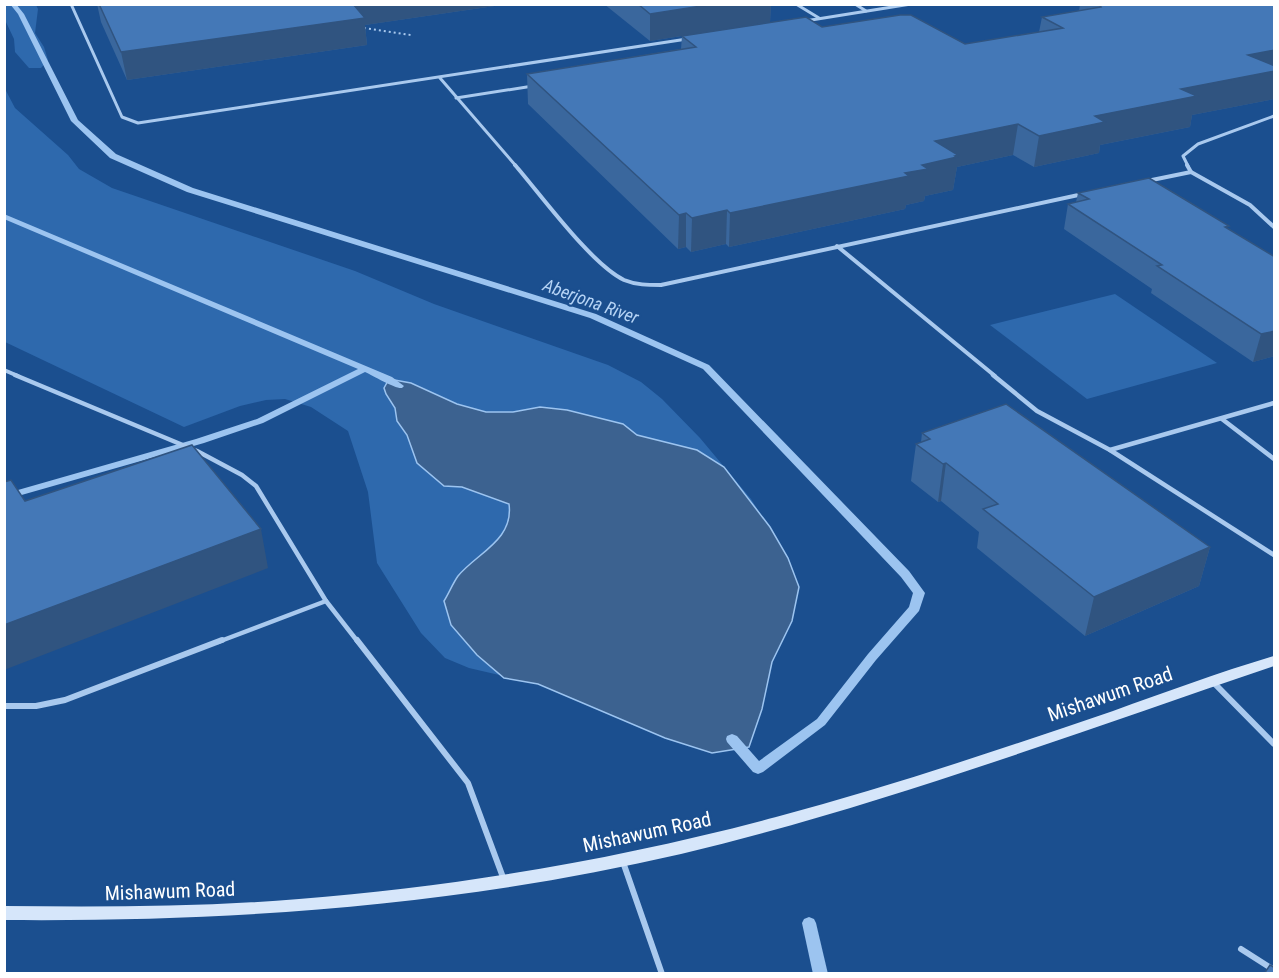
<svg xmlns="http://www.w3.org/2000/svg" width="1279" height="978" font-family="'Roboto Condensed',sans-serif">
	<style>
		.green { fill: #2e69ad }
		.water { fill: #3c6290; stroke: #9cc4f0; stroke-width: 1.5 }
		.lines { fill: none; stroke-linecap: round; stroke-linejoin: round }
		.stream { fill: #9cc4f0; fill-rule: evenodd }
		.path { stroke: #a9c9ee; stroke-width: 2; stroke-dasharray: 2 3; stroke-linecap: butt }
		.lane-far3 { stroke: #a9c9ee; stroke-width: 3 }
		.lane-far2 { stroke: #a9c9ee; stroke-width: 4 }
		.lane-far1 { stroke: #a9c9ee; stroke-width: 4.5 }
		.lane { stroke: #a9c9ee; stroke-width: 6 }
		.secondary { fill: #d6e6fa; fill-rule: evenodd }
		.wall { fill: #3a679d }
		.shaded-wall { fill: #305480 }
		.building { fill: #4478b7; stroke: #305480; stroke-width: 1.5 }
		.labels { text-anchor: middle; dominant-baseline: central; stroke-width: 4.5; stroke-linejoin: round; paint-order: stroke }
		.water-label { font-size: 18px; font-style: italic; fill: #b5d3f5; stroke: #1b4f8f }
		.near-street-label { font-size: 20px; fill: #fff; stroke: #1b4f8f }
	</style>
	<rect width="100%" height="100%" fill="#1b4f8f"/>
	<g class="green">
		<polygon points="4,5 36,5 38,9 35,33 44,47 48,60 41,68 29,68 15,52 14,39 5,20"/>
		<polygon points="4,87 15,108 68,155 79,169 112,188 355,271 434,304 608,365 641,382 662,399 700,438 751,499 788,558 799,587 792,621 772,662 762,709 749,747 712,753 665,738 538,684 469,668 445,658 421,633 377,563 368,492 348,431 311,407 285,399 266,400 240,406 184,427 5,342"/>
		<polygon points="1115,294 1217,363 1087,399 990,325"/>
	</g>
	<path class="water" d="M389,379L411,383L457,404L486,412H513L540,407L567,410L623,424L637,435L697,450L724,467L770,527L788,558L799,587L792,621L772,662L762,709L749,747L712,753L665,738L538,684L504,678L477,655L451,625L444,601C449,593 453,583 458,576C477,553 514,540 509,504L462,487L444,486L417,463L407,435L397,421L395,408L386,394L384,388Z"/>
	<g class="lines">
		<g class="stream">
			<polygon points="10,4 16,4 24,14 78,120 116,154 193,188 596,314 709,365 909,571 925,593 919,611 876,660 825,725 763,772 758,774 753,772 727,742 726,739 727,736 732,734 737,736 759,761 817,719 868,654 909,607 913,593 901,577 703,369 590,318 187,192 110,158 71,121 18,14"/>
			<path d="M4,214L392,377L404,386L402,388C395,389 374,376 365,372L263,423L204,443L4,500V494L196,439L257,419L358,369L4,219Z"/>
			<polygon points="809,917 814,919 816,923 828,974 813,974 802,923 804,919"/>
		</g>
		<polyline class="path" points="364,28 411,35"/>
		<g class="lane-far3">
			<polyline points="71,4 122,117 138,123 687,39"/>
			<polyline points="796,4 819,18"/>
			<polyline points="855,4 866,11"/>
			<polyline points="805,21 911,4"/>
			<polyline points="440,78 516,166"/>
			<polyline points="456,98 533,86"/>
			<polyline points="1188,166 1183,156 1198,144 1274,116"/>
		</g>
		<g class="lane-far2">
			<path d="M515,165C541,195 591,264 624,280C636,285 648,285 661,285L1083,194"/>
			<polyline points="1187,165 1191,172 1250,205 1274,227"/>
			<polyline points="1147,181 1191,172"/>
			<polyline points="837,246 995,376"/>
			<polyline points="4,370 18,376"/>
		</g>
		<g class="lane-far1">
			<polyline points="15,375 197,451 242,475 256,486 326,601 358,642"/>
			<polyline points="993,375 1037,411 1110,450"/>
			<polyline points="1274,403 1110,450 1274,555"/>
			<polyline points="1222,419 1274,459"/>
			<polyline points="218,642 326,601"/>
		</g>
		<g class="lane">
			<polyline points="357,640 468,783 504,880"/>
			<polyline points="1212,681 1274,744"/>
			<polyline points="4,706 36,706 65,700 222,640"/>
			<polyline points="623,862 662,974"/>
			<polyline points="1241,949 1274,970"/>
		</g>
		<path class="secondary" d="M1274,656V666C1078,732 883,806 681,854C456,906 235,922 4,920V906C103,907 201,907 299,899C460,886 619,859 776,817C889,787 1001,749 1113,711C1166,692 1220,672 1274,656Z"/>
	</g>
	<g class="wall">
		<polygon points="97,4 508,4 365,25 367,45 127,80 101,22"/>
		<polygon points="604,4 771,4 770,22 650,41"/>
		<polygon points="1080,4 1275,4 1275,96 1274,99 1192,115 1190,127 1100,145 1099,153 1034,167 1013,155 957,167 953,190 925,196 924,201 906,205 905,209 729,247 726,244 691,252 686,247 678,249 528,104 527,74 681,49 682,36 822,27 965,44 1039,32 1042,17 1079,11"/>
		<polygon points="1078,193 1229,229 1275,257 1275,356 1253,362 1151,293 1152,289 1064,229 1068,204 1076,202"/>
		<polygon points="922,433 1210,547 1199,586 1085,636 977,548 979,532 941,501 938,502 911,481 916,444 921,442"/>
	</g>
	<g class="shaded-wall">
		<polygon points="349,4 508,4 365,25 367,45 127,80 121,52"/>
		<polygon points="714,4 771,4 770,22 650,41 650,14"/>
		<polygon points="1275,50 1275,96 1274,99 1192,115 1190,127 1100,145 1099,153 1034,167 1039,136 1095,116 1248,55"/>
		<polygon points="1018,124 1013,155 957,167 953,190 925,196 924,201 906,205 905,209 729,247 730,213 905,173 922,165 935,141"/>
		<polygon points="727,210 726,244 691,252 692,218"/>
		<polygon points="686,213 686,247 678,249 679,215"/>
		<polygon points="1275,331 1275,356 1253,362 1261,334"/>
		<polygon points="946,463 941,501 938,502 943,464"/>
		<polygon points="261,529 268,568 4,670 4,625"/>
		<polygon points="1210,547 1199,586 1085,636 1094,597"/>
	</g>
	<g class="building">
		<polygon points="99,4 353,4 365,18 121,52"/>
		<polygon points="638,4 714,4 650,14"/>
		<polygon points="1099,4 1275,4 1275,50 1248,55 1275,66 1275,71 1181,89 1197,96 1095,116 1105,122 1039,136 1018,124 935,141 958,155 955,156 957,157 922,165 928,169 905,173 909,176 730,213 727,210 692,218 686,213 679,215 527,74 696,47 682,36 806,17 822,27 900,15 911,15 965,44 1063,28 1042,17 1101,7"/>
		<polygon points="1149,178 1229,226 1225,227 1275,257 1275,331 1261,334 1157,266 1162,265 1068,204 1089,199 1078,193"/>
		<polygon points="1006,404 1210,547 1094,597 983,509 998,504 946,463 943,464 916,444 930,439 922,433"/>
		<polygon points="192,445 261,529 4,625 4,482 11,480 25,501"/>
		<polygon points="1270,965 1275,968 1275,974 1264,974"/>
	</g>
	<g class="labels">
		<g class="water-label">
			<text transform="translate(591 301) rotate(20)">Aberjona River</text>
		</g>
		<g class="near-street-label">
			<text transform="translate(1110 694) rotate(-19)">Mishawum Road</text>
			<text transform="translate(647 832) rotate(-12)">Mishawum Road</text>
			<text transform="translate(170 891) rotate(-2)">Mishawum Road</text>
		</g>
	</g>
	<rect width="1279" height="978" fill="none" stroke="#ffffff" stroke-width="12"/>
</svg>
